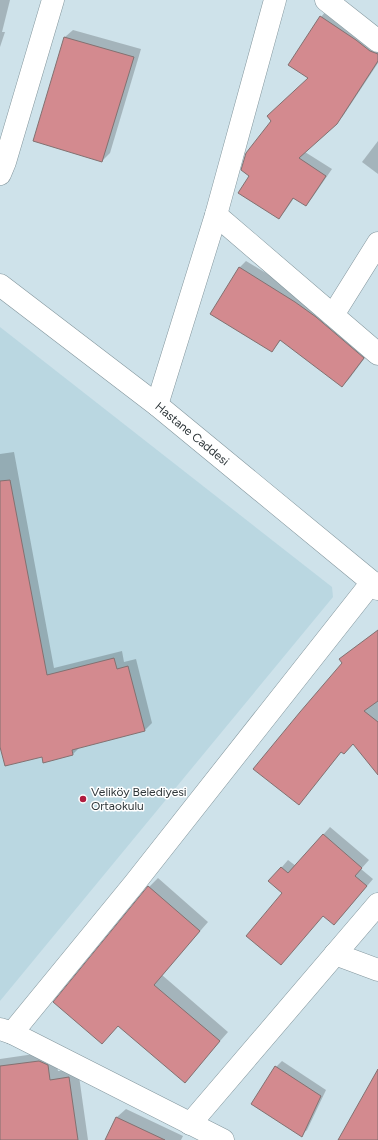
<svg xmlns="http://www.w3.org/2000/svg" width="378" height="1140" font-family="Figtree,sans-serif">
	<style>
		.built { fill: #bad7e1 }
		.shadow { fill: #0003 }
		.building { fill: #d38a8f; stroke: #837171 }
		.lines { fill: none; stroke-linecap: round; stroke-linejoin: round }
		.minor-casing { stroke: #83969d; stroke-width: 23 }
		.minor { stroke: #fff; stroke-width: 22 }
		.poi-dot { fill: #b01d3f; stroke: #fff; stroke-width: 1.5 }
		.labels { text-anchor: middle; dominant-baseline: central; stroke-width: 3; stroke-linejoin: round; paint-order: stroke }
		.street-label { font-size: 12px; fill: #2e3639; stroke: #fff }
		.poi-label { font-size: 12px; fill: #2e3639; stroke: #fff; text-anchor: start }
	</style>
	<rect width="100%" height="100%" fill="#cee2ea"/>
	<polygon class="built" points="0,327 332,587 333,597 0,1001"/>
	<g class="shadow">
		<polygon points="0,0 10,0 2,32 5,32 0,47"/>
		<polygon points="327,10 378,45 378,63 343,116 305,152 332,169 312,198 306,205 294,198 285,211 279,218 310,78 321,17"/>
		<polygon points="73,30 141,49 110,153 102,161 34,141 65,37"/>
		<polygon points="378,141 378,174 362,162"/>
		<polygon points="246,261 302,295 370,351 349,379 342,386 281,340 272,351 239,268"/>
		<polygon points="14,452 54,668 122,651 124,662 136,659 152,723 144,731 80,747 73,754 43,756 0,743 0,454"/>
		<polygon points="378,630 378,773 353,743 342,751 304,798 343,663 340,659 346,654"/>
		<polygon points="330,827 369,860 361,869 373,879 341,917 323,915 283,892 270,881 288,860 296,866"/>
		<polygon points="158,878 208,922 162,975 228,1032 185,1081 118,1025 55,1002 149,887"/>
		<polygon points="48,1052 56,1056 58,1071 78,1069 88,1140 2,1140 0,1126 0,1059"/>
		<polygon points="282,1061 326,1090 307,1130 301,1135 276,1067"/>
		<polygon points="126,1109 183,1136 181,1140 107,1140 117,1117"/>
	</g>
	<g class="building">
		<polygon points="320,16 356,40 370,51 378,54 378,61 337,124 299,158 326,176 306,206 293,198 279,219 238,193 249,176 241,170 246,153 271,121 267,116 308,78 288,65"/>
		<polygon points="64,37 134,57 102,162 33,141"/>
		<polygon points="239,267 295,302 316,317 364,358 342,387 280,340 272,352 210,314"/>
		<polygon points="10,480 47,675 114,658 117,669 128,666 145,731 72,750 73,755 43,763 42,757 5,766 0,747 0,481"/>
		<polygon points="378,630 378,701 364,711 378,722 378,775 353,744 344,754 341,752 299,805 253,769 300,712 342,663 339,659"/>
		<polygon points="323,834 362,868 355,876 367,886 334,925 323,916 281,965 246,936 282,893 268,881 281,867 288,873"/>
		<polygon points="148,886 200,931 154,985 220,1041 185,1083 118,1026 102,1044 53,1002"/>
		<polygon points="39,1061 48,1065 50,1080 69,1077 78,1140 0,1140 0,1066"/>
		<polygon points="275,1066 321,1096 302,1137 251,1104"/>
		<polygon points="378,1069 378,1140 338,1140"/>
		<polygon points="116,1117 165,1140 105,1140"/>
	</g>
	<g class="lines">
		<defs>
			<g id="minor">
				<polyline points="326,0 378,41"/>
				<polyline points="0,174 5,162 53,0"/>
				<polyline points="216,215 378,354"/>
				<path id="s1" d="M0,285L157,405L372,582L378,589"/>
				<polyline points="333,315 378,243"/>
				<polyline points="157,405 216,215 275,0"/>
				<polyline points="335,954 378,970"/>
				<polyline points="0,1029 12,1033 223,1140"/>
				<polyline points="12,1033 134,884 372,582"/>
				<polyline points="190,1124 378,904"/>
			</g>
		</defs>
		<use href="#minor" class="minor-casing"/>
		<use href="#minor" class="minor"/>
	</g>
	<circle class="poi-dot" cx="83" cy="799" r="4"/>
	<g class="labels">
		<g class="street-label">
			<text stroke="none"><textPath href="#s1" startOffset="243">Hastane Caddesi</textPath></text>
		</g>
		<g class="poi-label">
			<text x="91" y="792">Veliköy Belediyesi<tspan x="91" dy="14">Ortaokulu</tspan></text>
		</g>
	</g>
</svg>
